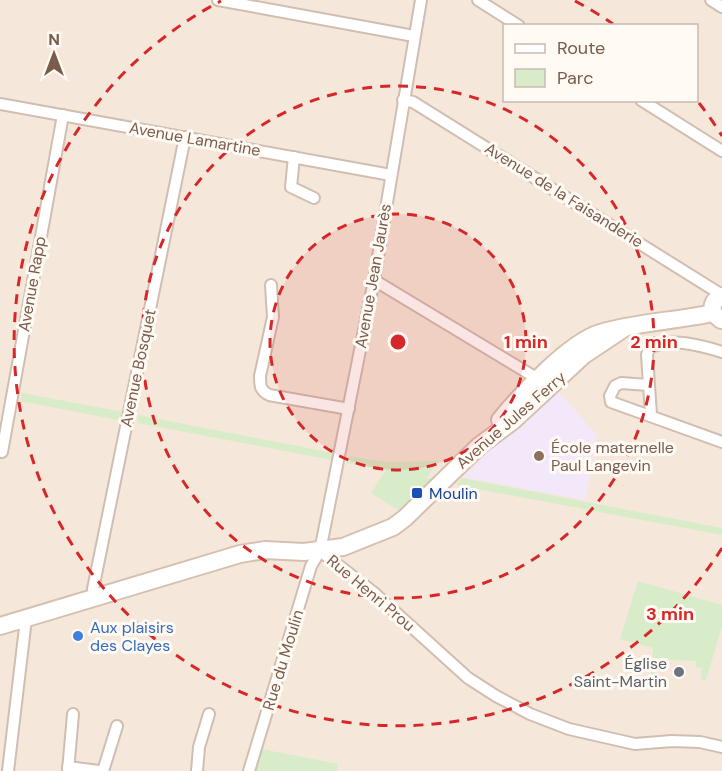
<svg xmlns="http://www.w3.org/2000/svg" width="722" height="771" font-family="'DM Sans',sans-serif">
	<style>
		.residential { fill: #f5e8da; fill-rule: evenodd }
		.education { fill: #f3e8fa }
		.green { fill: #d8ecc9 }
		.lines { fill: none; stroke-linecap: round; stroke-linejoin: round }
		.street-casing { stroke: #d1beb0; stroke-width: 14 }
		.secondary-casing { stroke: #d6c0b0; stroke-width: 20 }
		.street { stroke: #fff; stroke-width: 10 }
		.secondary { stroke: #fff; stroke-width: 16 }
		.ring { fill: none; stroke: #d62828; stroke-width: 3; stroke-dasharray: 10 8 }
		.education-dot { fill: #8d6e63; stroke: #fffaf3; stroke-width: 2 }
		.transit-dot { fill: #1a4fb4; stroke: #fffaf3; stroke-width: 2 }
		.shop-dot { fill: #3f7fe0; stroke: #fffaf3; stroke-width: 2 }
		.worship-dot { fill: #6b7280; stroke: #fffaf3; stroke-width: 2 }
		.labels { text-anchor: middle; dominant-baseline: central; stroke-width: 6; stroke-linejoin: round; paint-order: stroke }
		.street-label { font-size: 16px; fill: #7a5c4d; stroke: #fffaf3 }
		.education-label { font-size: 16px; fill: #785e54; stroke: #fffaf3; text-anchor: start }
		.transit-label { font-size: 16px; fill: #164399; stroke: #fffaf3; text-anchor: start }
		.shop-label { font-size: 16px; fill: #366cbe; stroke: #fffaf3; text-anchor: start }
		.worship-label { font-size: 16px; fill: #5b616d; stroke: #fffaf3; text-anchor: end }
		.centre { fill: #d62828; stroke: #fffaf3; stroke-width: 3 }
		.ring-label { font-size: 18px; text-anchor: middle; font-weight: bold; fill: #d62828; stroke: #fffaf3; stroke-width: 6; stroke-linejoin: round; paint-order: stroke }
	</style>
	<rect width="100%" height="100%" fill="#fdf6ec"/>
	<path class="residential" d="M0,0H722V771H0ZM504,26H696V100H504Z"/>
	<polygon class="education" points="554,387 597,435 585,500 463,477"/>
	<g class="green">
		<polygon points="22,393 124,412 123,421 20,401"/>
		<polygon points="138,415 334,453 332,460 137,423"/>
		<polygon points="349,456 386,462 437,461 427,478 433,479 400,511 371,493 386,470 346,463"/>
		<polygon points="462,478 722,528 722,535 456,485"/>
		<polygon points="638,581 722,605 722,626 706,680 701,680 702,668 696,667 696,661 669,660 669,658 657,658 655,676 651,676 653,648 620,639"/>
		<polygon points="262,749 338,764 337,771 256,771"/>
	</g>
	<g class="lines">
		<defs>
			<g id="street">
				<polyline points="218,0 414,36"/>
				<polyline points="478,0 519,26"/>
				<polyline points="711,0 722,7"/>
				<polyline points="403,100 413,102 722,295"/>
				<polyline points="641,100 722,151"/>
				<polyline points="0,104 391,175"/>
				<polyline points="294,157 291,187 314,198"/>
				<polyline points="374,280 543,382"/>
				<path d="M271,285L273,317L260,376C260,386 260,390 269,395L349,409"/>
				<polyline points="648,385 621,383 615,386 610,396 611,402 722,442"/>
				<path d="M651,415L647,355L649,348C671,337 700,345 722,352"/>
				<polyline points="2,452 63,115"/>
				<polyline points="320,551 373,592 468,678 496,696 530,714 569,729 635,744 672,741 700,742 722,747"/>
				<polyline points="96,597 93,589 185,137"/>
				<polyline points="68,767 99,771"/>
				<polyline points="8,771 26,619"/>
				<polyline points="68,771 73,714"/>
				<polyline points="103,771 117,726"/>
				<polyline points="197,771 199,747 209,714"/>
				<polyline points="249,771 311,566 320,551 374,280 421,0"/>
			</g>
			<g id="secondary">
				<path d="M721,320L713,313C711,305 714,299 722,296"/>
				<path d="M500,420C520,395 570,342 600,333C637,322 676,321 713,313"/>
				<polyline points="0,626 240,554 265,550 304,552 343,547 393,527 405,518 479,446 514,420 584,355 626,327"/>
			</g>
		</defs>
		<use href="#street" class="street-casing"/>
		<use href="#secondary" class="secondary-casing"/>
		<use href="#street" class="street"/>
		<use href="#secondary" class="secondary"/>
	</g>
	<circle cx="398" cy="342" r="128" fill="#d62828" fill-opacity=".12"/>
	<g class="ring">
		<circle cx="398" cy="342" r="128"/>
		<circle cx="398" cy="342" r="256"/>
		<path d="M722 548A384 384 0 1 1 221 1M575 1A384 384 0 0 1 613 24M699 103A384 384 0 0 1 722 136"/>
	</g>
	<circle class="education-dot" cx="539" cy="456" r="6"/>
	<rect class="transit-dot" x="411" y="487" width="12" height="12" rx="3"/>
	<circle class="shop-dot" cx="78" cy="636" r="6"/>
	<circle class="worship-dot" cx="679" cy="672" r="6"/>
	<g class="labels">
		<g class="street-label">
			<text transform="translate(195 139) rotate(10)">Avenue Lamartine</text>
			<text transform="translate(564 195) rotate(32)">Avenue de la Faisanderie</text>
			<text transform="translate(373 276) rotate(-80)">Avenue Jean Jaurès</text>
			<text transform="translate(32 284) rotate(-80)">Avenue Rapp</text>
			<text transform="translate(138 368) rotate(-78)">Avenue Bosquet</text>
			<text transform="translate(511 420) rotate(-41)">Avenue Jules Ferry</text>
			<text transform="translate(371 593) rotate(40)">Rue Henri Prou</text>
			<text transform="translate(283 660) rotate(-73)">Rue du Moulin</text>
		</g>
		<g class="education-label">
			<text x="551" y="447">École maternelle<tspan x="551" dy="18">Paul Langevin</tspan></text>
		</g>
		<g class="transit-label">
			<text x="429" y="493">Moulin</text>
		</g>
		<g class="shop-label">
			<text x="90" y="627">Aux plaisirs<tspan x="90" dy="18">des Clayes</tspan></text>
		</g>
		<g class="worship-label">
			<text x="667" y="663">Église<tspan x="667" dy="18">Saint-Martin</tspan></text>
		</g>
	</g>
	<circle cx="398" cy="342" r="9" class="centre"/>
	<g class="ring-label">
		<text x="526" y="348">1 min</text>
		<text x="654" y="348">2 min</text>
		<text x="670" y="620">3 min</text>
	</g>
	<rect x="503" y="24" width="195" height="78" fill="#fffaf3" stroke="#cabbb1" stroke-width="1.5"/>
	<rect x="515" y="44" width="30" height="9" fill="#ffffff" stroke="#cabbb1" stroke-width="1.5"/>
	<text x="557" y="54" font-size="18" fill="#7a5c4d">Route</text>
	<rect x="515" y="69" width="30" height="18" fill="#d8ecc9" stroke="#cabbb1" stroke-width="1.5"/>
	<text x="557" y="84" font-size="18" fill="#7a5c4d">Parc</text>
	<g transform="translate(54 54)" stroke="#fffaf3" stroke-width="4.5" paint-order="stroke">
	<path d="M0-4.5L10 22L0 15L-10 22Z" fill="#7a5c4d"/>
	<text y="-9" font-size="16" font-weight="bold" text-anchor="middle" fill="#7a5c4d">N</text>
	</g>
</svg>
